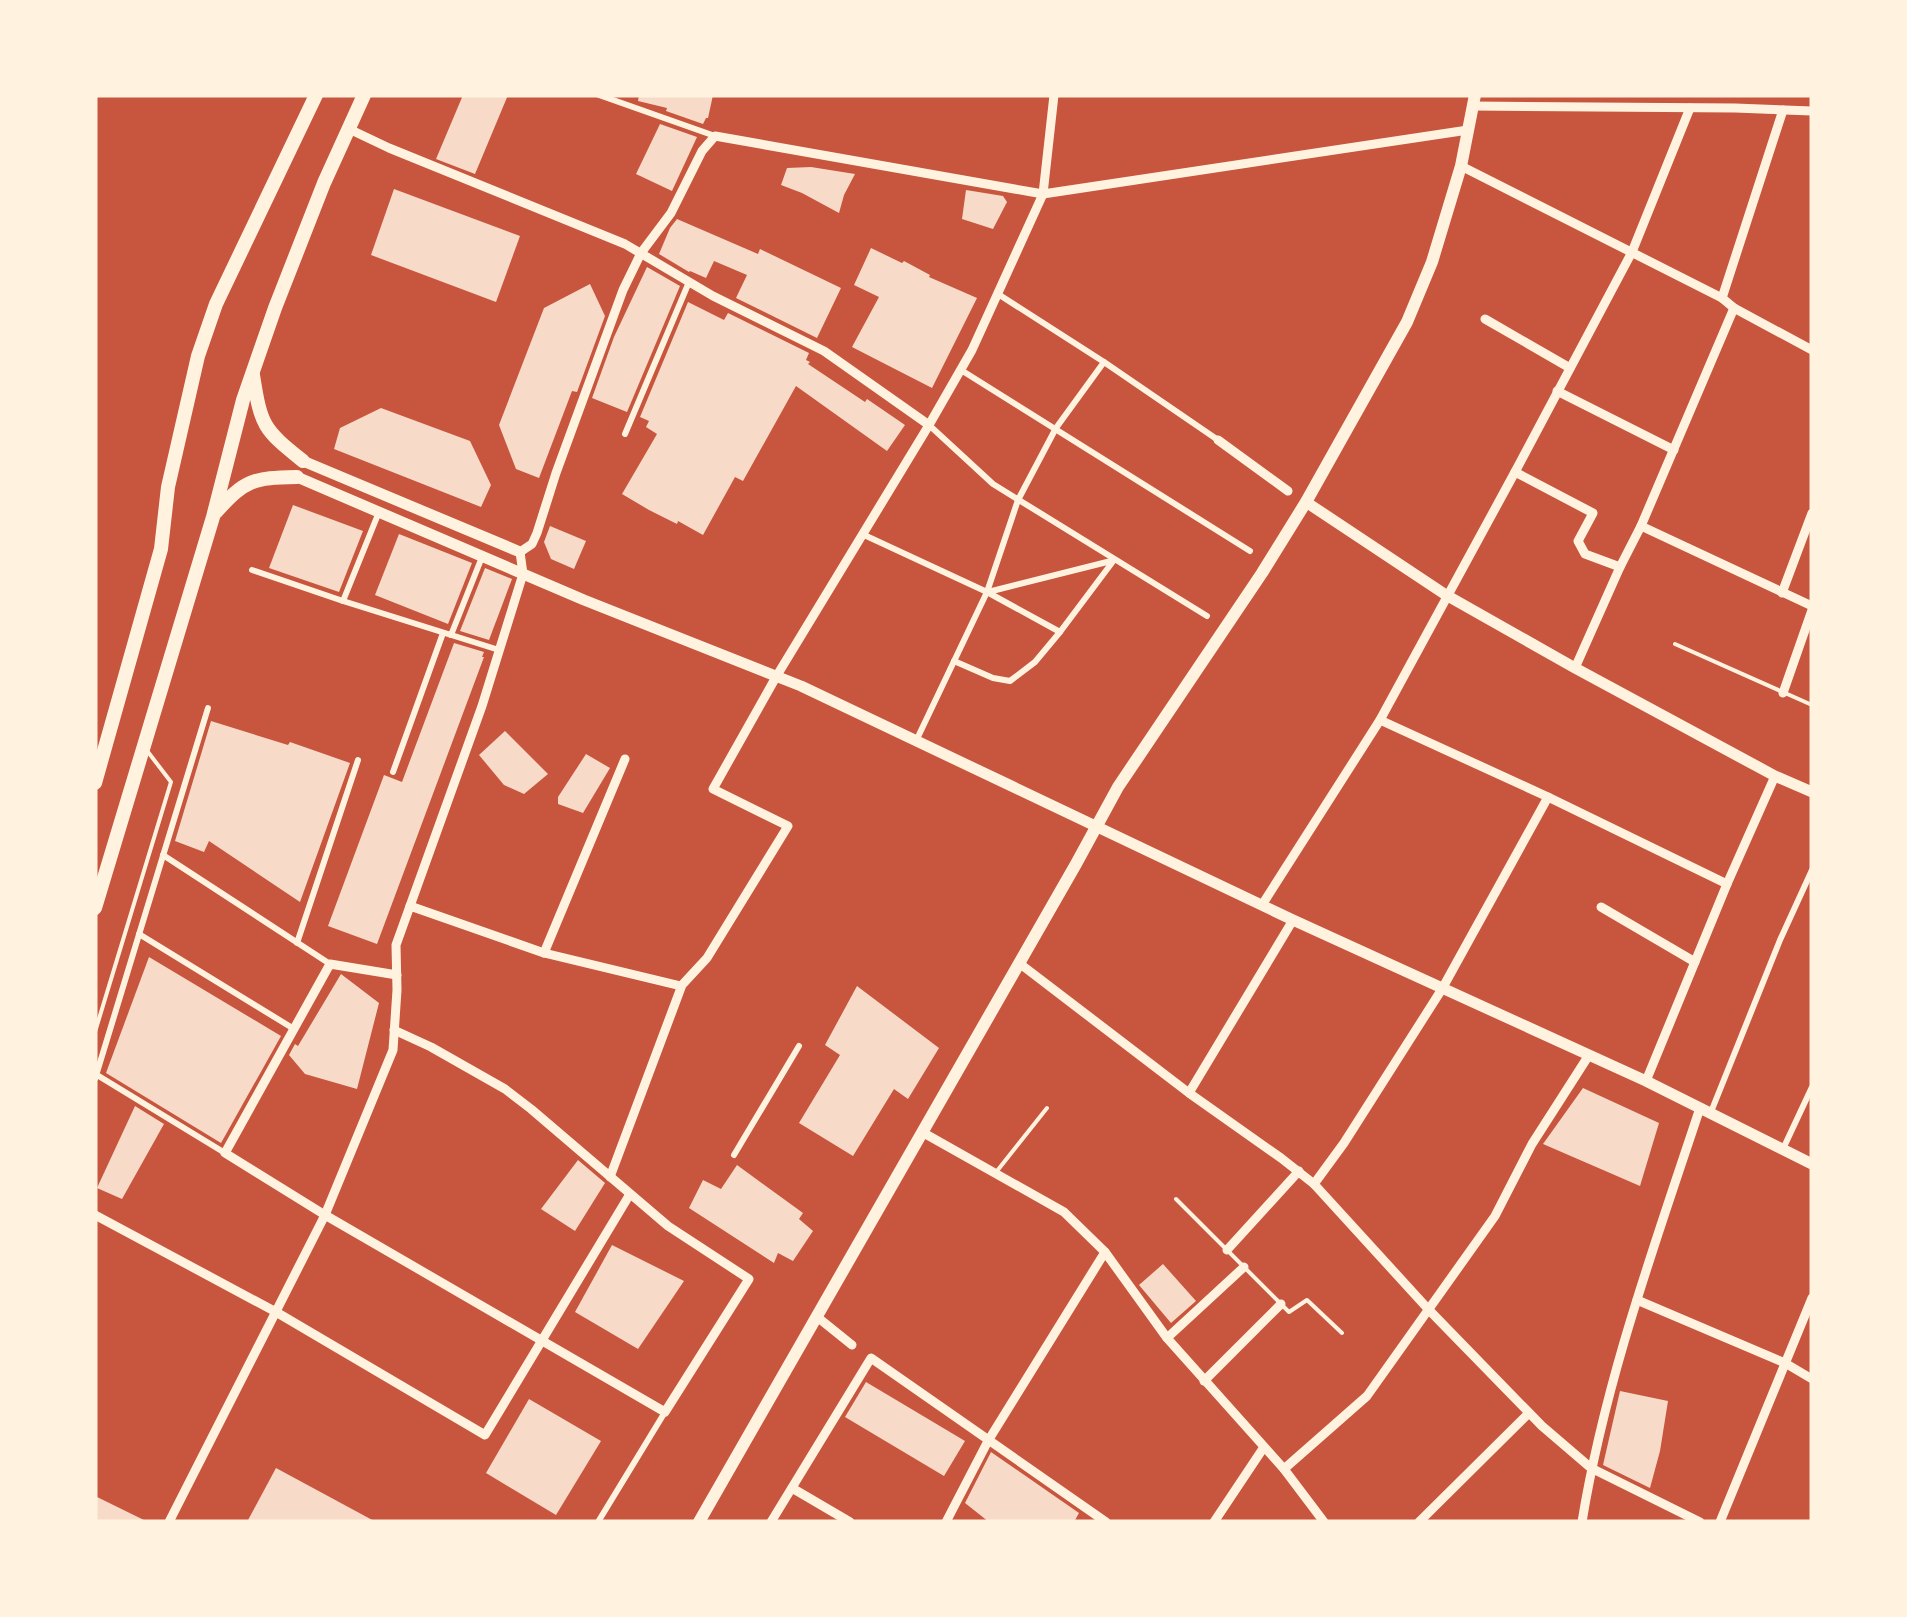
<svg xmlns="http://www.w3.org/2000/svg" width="1907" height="1617" font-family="'Titillium Web',sans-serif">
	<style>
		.building { fill: #f7dbc8 }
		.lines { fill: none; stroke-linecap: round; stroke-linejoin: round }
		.service { stroke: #fff3e0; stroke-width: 4 }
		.pedestrian { stroke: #fff3e0; stroke-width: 6 }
		.minor { stroke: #fff3e0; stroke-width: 9 }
		.tertiary { stroke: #fff3e0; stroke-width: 11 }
		.secondary { stroke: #fff3e0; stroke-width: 12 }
		.primary { stroke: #fff3e0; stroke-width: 14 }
	</style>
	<rect width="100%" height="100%" fill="#c8553d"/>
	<g class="building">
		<polygon points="463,95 508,95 475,174 436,159"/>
		<polygon points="639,95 713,95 708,118 706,118 703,124 666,111 667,108 638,101"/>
		<polygon points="660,124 697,137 672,191 636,174"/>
		<polygon points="811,167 855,174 844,195 839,213 802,193 781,185 787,168"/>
		<polygon points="394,189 520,236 496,302 371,255"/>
		<polygon points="966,190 1003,196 1007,202 993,229 962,219"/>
		<polygon points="677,219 758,254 760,249 841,288 817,338 736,298 747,275 714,261 706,278 690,271 689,272 659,254 670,228"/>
		<polygon points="871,248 902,263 904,261 930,275 929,277 977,298 932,388 852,347 879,297 854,285"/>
		<polygon points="647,267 680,286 627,412 592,398 614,337"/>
		<polygon points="590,284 605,316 577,392 572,391 539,478 516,469 499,425 544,308"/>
		<polygon points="688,302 724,320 728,313 809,353 806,360 810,362 808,364 865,402 867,399 905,425 887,451 796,386 743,481 735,477 703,535 678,521 677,524 649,510 622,494 657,434 646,427 649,421 640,417"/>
		<polygon points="381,408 470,441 491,485 481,507 334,449 340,428"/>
		<polygon points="293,505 363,531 339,592 269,568"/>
		<polygon points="550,526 586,541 574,569 551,559 544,542"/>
		<polygon points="399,534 472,563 448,624 375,595"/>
		<polygon points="485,568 512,579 489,640 460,631"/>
		<polygon points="454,643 484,652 482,657 484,657 377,944 328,926 384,775 402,782"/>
		<polygon points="211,721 288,745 290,742 350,763 300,902 209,841 204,852 175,841"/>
		<polygon points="505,731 548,774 524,794 504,785 479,755"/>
		<polygon points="586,754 610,768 583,813 558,804 558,797"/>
		<polygon points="149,957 281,1036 221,1143 106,1073"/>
		<polygon points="341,974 379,1003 357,1089 305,1074 289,1055 295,1044 298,1046"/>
		<polygon points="857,986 939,1048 908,1099 894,1089 853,1156 799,1123 840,1055 825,1045"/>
		<polygon points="1583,1088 1659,1123 1640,1186 1543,1144"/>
		<polygon points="135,1106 164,1124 122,1199 97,1188"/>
		<polygon points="578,1160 605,1183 575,1231 541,1209"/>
		<polygon points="737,1165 803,1213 799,1219 813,1231 793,1261 778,1253 774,1263 689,1208 703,1180 721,1189"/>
		<polygon points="612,1245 684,1281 638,1349 575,1312"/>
		<polygon points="1163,1264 1196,1301 1171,1323 1139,1285"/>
		<polygon points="866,1382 965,1441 944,1476 845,1417"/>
		<polygon points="1620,1391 1668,1401 1660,1451 1650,1488 1603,1465"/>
		<polygon points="529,1399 601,1441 556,1515 486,1473"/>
		<polygon points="991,1452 1079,1513 1074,1522 989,1522 965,1503"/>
		<polygon points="276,1468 376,1522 247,1522"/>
		<polygon points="95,1496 148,1522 95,1522"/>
	</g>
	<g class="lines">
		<g class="service">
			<polyline points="1675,644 1812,705"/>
			<polyline points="95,1032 171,782 148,752"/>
			<polyline points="997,1171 1047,1108"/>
			<polyline points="1176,1199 1289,1312 1307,1300 1342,1333"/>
		</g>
		<g class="pedestrian">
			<polyline points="599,95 715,136"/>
			<polyline points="998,294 1104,362 1218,440"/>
			<polyline points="961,370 1250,551"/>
			<polyline points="929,425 993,484 1207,616"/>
			<polyline points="625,434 689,282"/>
			<polyline points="862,534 987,592 916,741"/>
			<polyline points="252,570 343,601 499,650"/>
			<polyline points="987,592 1018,500 1056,428 1104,362"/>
			<polyline points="987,592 1060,632 1114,560"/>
			<polyline points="988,592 1111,561"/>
			<polyline points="343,601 379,512"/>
			<polyline points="451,635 482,557"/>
			<polyline points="954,661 993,678 1010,681 1035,662 1060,632"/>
			<polyline points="393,772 443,633"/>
			<polyline points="163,855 330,964"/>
			<polyline points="139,934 294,1029"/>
			<polyline points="297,943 358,760"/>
			<polyline points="97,1075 225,1153"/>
			<polyline points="95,1079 208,708"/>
			<polyline points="1711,1112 1780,940 1812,870"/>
			<polyline points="1783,1149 1812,1087"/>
			<polyline points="734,1155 799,1046"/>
			<polyline points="598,1522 665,1412"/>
		</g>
		<g class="minor">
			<polyline points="1472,106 1735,108 1812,111"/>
			<polyline points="349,129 389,148 625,244 713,296 824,351 929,425"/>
			<polyline points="1461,166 1722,298 1734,308 1812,350"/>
			<polyline points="1722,298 1783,110"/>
			<polyline points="1485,319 1570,368"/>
			<polyline points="1557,391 1674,450"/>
			<polyline points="1218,440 1288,491"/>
			<polyline points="1515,472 1593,513 1578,541 1585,554 1620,567"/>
			<polyline points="1641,526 1812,606"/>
			<polyline points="1782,593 1812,513"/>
			<polyline points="1575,668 1620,567 1641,526 1734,308"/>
			<polyline points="1783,693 1812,610"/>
			<polyline points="1380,720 1548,797 1727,884"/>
			<polyline points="1262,905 1380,720 1515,472 1632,252 1690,108"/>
			<polyline points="410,906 544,953 681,986"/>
			<polyline points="1601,907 1695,962"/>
			<polyline points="544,953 625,759"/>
			<polyline points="1019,963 1189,1093 1281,1158 1314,1184 1429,1310 1542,1426 1591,1468 1700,1522"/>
			<polyline points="394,1030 431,1047 505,1089 531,1109 668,1226 749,1279 665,1412 325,1215 225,1153 330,964 397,975"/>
			<polyline points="1646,1081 1727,884 1775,776"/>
			<polyline points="1189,1093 1293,920"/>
			<polyline points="922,1132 1064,1212 1105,1252 1167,1338 1284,1469 1324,1522"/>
			<polyline points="610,1177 682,985 707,958 788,826 713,789 776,677 929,425 972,350 1043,194 1054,95"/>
			<polyline points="1314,1184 1344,1143 1442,989 1548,797"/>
			<polyline points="95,1215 276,1312 485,1435 630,1194"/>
			<polyline points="1227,1250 1299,1171"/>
			<polyline points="1637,1300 1785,1363 1812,1379"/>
			<polyline points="816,1316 852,1345"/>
			<polyline points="1167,1338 1244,1267"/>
			<polyline points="1204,1381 1281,1304"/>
			<polyline points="1284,1469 1367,1396 1495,1216 1532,1144 1589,1055"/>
			<polyline points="792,1488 850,1522"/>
			<polyline points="169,1522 325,1215 393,1050 397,990 396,945 482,706 523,574 520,552 532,544 537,533 556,473 623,290 641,253 671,213 702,151 715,136 1043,194 1468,130"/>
			<polyline points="771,1522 871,1358 1106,1522"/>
			<polyline points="946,1522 988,1441 1105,1252"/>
			<polyline points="1214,1522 1264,1447"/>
			<polyline points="1419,1522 1529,1413"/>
			<path d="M1582,1522C1605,1381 1655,1244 1700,1108"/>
			<polyline points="1720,1522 1812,1298"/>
		</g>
		<g class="tertiary">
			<polyline points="303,461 520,552"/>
			<polyline points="297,477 584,600 801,686 1293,920 1646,1081 1812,1164"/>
			<polyline points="1306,502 1446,595 1575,668 1775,776 1812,792"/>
		</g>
		<polyline class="secondary" points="699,1522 1076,864 1118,787 1262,573 1306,502 1407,322 1432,262 1461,166 1475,95"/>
		<g class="primary">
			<path d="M253,375C261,426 263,429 303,461"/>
			<path d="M216,512C246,479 253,478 297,477"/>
			<polyline points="95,783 161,549 168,487 198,356 216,304 316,95"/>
			<polyline points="95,908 213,517 243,400 275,308 324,183 364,95"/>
		</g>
	</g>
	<rect width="1907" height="1617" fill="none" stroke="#fff3e0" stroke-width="195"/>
</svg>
